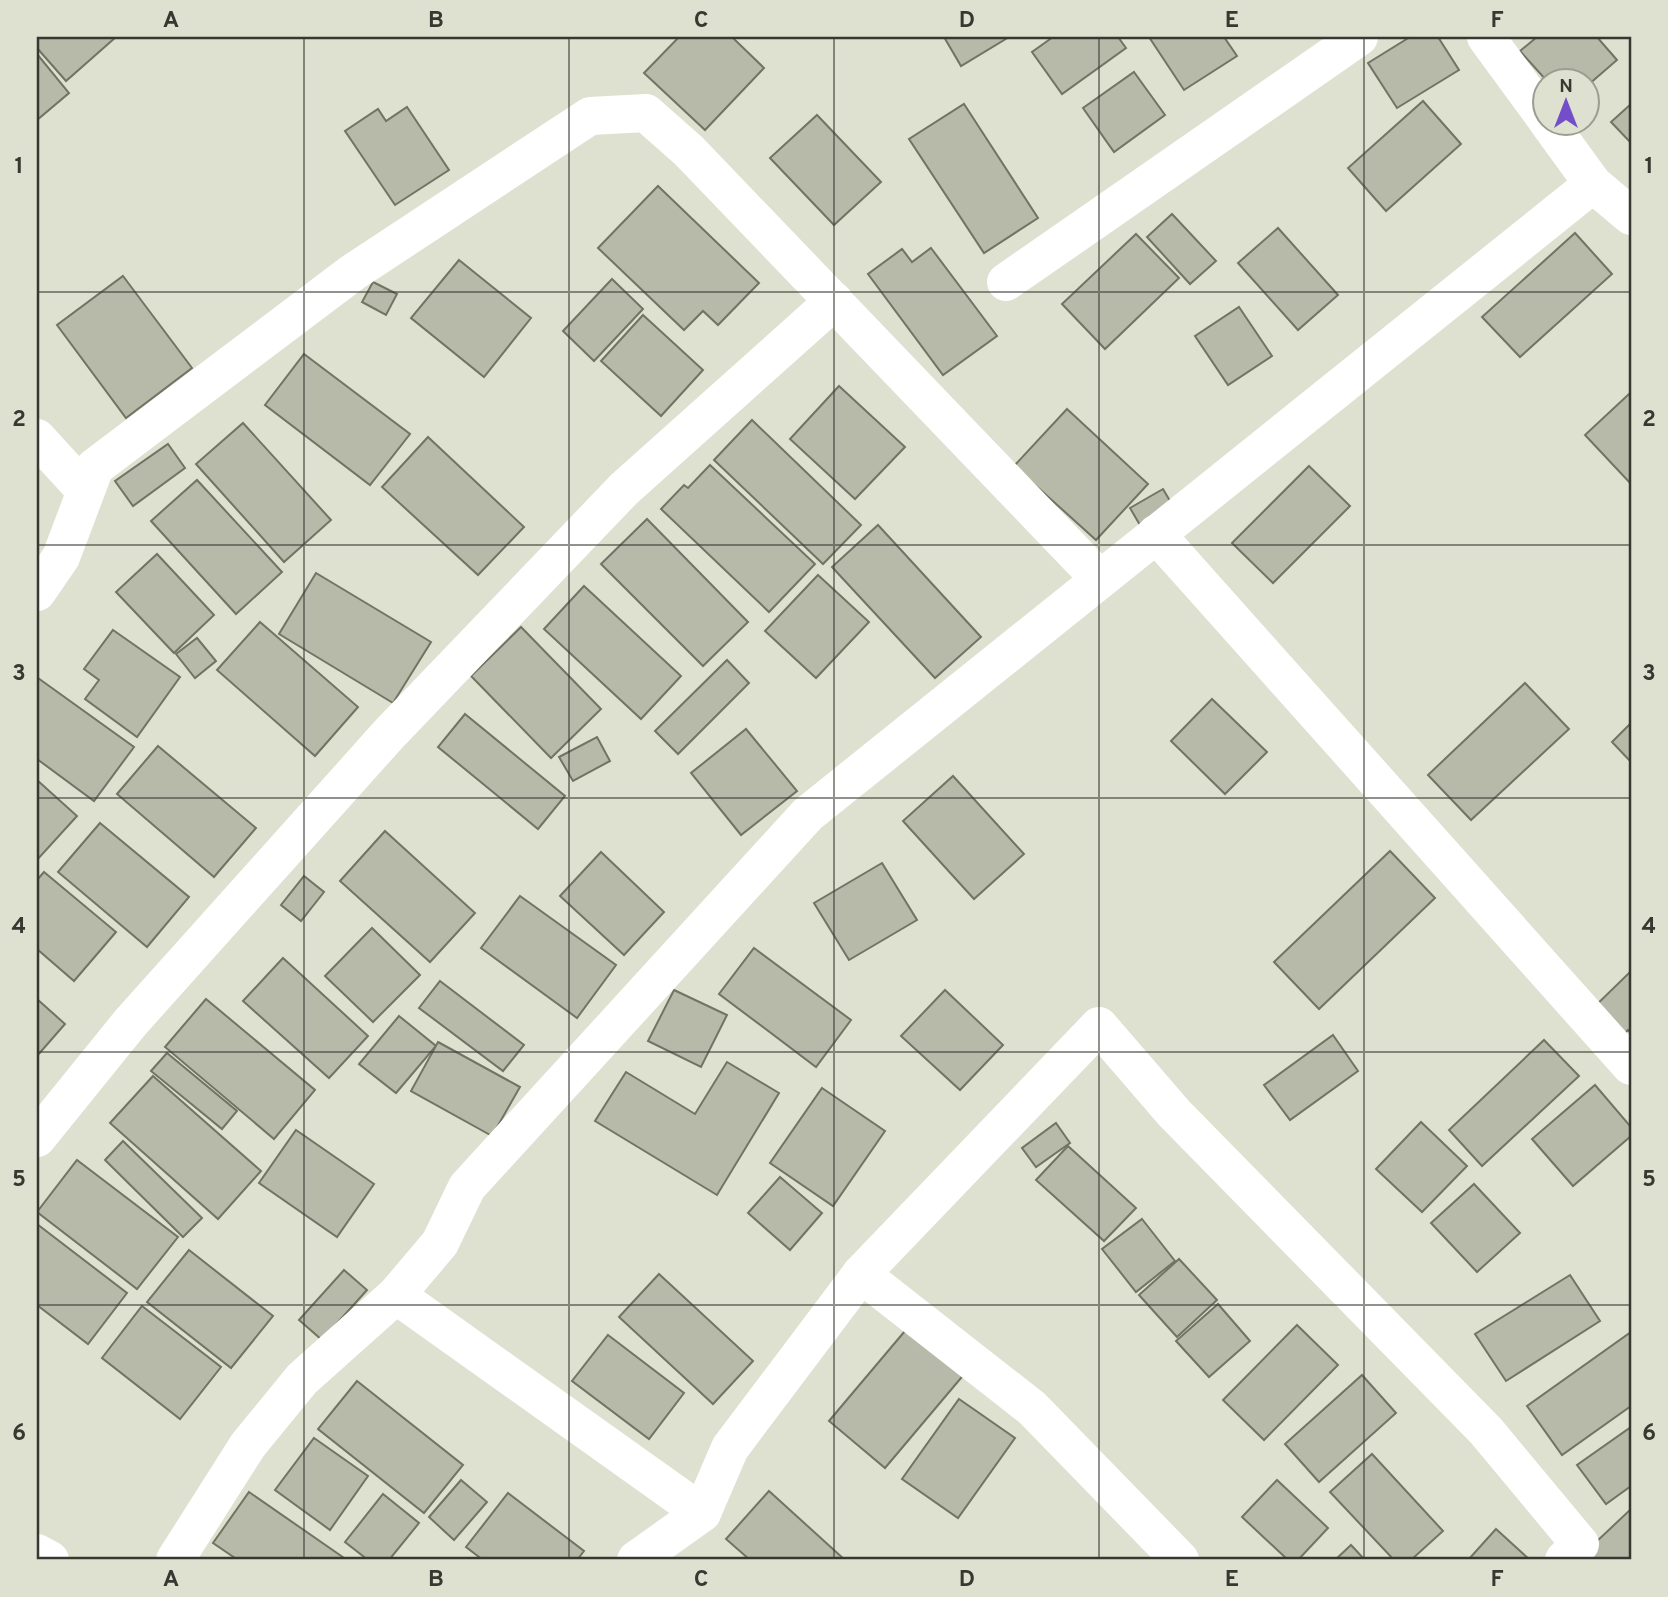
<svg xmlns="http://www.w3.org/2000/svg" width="1668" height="1597" font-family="Overpass,sans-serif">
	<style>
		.building { fill: #b7baa8; stroke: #717363; stroke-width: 2 }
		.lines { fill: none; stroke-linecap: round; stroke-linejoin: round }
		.minor { stroke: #fff; stroke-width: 38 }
		.grid { fill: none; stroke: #373831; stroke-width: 2; stroke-opacity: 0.55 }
		.neatline { fill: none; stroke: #373831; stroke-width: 2.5 }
		.grid-label { font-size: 23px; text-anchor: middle; font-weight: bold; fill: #373831 }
	</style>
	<rect width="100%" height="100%" fill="#dee1cf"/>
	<g class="building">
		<polygon points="37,37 116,37 66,81 37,48"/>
		<polygon points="679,37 732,37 764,68 705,130 644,73"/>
		<polygon points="944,37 1009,37 961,66"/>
		<polygon points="1053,37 1118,37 1126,48 1062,94 1032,52"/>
		<polygon points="1149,37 1224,37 1237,56 1184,90"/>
		<polygon points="1410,37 1438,37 1459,70 1397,108 1368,63"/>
		<polygon points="1537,37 1597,37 1617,60 1588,85 1588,80 1546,80 1520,51"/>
		<polygon points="37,54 69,93 37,120"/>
		<polygon points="1134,72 1165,115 1114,152 1083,108"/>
		<polygon points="1423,101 1461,144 1386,211 1348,168"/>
		<polygon points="964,104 1038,218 984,253 909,139"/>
		<polygon points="1631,104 1631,143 1611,122"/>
		<polygon points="407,107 449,170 395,205 345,131 378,109 386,121"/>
		<polygon points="817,115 881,182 834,225 770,158"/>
		<polygon points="658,186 759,283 718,325 703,311 684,330 598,248"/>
		<polygon points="1172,214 1216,261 1190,284 1147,237"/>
		<polygon points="1278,228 1338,295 1298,330 1238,263"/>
		<polygon points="1575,233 1612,274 1520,357 1482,317"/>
		<polygon points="1136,234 1179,278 1105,349 1062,304"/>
		<polygon points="931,248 997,336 943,375 868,274 902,249 912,262"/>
		<polygon points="459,260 531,318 484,377 411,318"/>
		<polygon points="123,276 192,368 126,418 57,325"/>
		<polygon points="612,279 643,309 594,361 563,331"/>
		<polygon points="373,282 397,294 386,315 362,302"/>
		<polygon points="1239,307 1272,356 1228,385 1195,336"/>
		<polygon points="643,315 703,370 661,416 601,361"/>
		<polygon points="304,354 410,434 370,485 265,405"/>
		<polygon points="839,386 905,447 855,499 790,439"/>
		<polygon points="1629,394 1631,397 1631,484 1585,435"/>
		<polygon points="1067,409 1148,484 1096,540 1014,466"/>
		<polygon points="752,420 861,525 823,564 714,460"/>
		<polygon points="243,423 331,520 284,562 196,464"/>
		<polygon points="428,437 524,527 478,575 382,487"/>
		<polygon points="168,444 185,468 133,506 115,481"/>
		<polygon points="710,465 815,564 769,612 661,509 684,485 688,488"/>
		<polygon points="1309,466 1350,506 1273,583 1232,543"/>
		<polygon points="197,480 282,572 236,614 151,521"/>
		<polygon points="1163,489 1177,513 1144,532 1130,508"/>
		<polygon points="647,519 748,622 703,666 601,564"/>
		<polygon points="878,525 981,637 935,678 832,567"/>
		<polygon points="157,554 214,615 174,653 116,592"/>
		<polygon points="316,573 431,642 393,703 279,634"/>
		<polygon points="818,575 869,622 816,678 765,631"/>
		<polygon points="584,586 681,676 641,719 544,629"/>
		<polygon points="260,622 358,707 315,756 217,670"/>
		<polygon points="521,627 601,709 551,758 471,676"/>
		<polygon points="113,630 180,677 137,737 85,699 99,680 84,669"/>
		<polygon points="197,638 216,661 195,678 176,654"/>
		<polygon points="727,660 749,683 678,754 655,731"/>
		<polygon points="38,678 134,747 94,801 37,759"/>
		<polygon points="1525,683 1569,729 1471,820 1428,775"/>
		<polygon points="1212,699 1267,752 1225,794 1171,741"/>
		<polygon points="465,714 565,796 538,829 438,747"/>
		<polygon points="1631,723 1631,762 1612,742"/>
		<polygon points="746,729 797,791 741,835 691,773"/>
		<polygon points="597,737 610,761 573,781 559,757"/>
		<polygon points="158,746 256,828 214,877 117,794"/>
		<polygon points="953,776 1024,854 974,899 903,821"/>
		<polygon points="37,780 77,816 37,860"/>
		<polygon points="100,823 189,897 147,947 58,872"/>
		<polygon points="385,831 475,913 430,962 340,881"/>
		<polygon points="1390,851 1435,898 1319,1009 1274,962"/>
		<polygon points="601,852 664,912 624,955 560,896"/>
		<polygon points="882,863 917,920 849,960 814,903"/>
		<polygon points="44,872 116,932 74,981 37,949 37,880"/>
		<polygon points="304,876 324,892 301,921 281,905"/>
		<polygon points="520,896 616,965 577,1018 481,948"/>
		<polygon points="372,928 420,975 373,1022 325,976"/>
		<polygon points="754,948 851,1020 816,1067 719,994"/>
		<polygon points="283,958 368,1036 329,1078 243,1001"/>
		<polygon points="1631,971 1631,1033 1628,1030 1616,1042 1588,1013"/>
		<polygon points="440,981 524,1045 503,1071 419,1008"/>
		<polygon points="674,990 727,1015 701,1067 648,1041"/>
		<polygon points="945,990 1003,1045 960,1090 901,1036"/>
		<polygon points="37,999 65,1024 37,1056"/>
		<polygon points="206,999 315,1090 274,1139 165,1047"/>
		<polygon points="399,1016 436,1046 396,1093 359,1064"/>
		<polygon points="1333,1035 1358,1071 1290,1120 1264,1085"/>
		<polygon points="1544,1040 1579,1076 1482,1166 1449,1130"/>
		<polygon points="438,1042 520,1087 492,1136 411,1091"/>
		<polygon points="167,1053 237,1111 222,1129 151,1071"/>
		<polygon points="727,1062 779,1093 717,1195 595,1121 626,1072 695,1114"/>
		<polygon points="153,1076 261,1171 218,1219 110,1123"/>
		<polygon points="1595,1085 1631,1127 1631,1136 1573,1186 1532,1139"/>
		<polygon points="822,1088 885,1131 833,1206 770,1163"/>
		<polygon points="1421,1122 1467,1166 1422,1212 1376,1169"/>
		<polygon points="1056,1123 1070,1143 1036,1167 1022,1148"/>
		<polygon points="296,1130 374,1184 337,1237 259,1183"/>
		<polygon points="123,1141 202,1218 183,1237 105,1160"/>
		<polygon points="1068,1146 1136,1208 1104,1241 1036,1180"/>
		<polygon points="77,1160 178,1237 137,1289 37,1212"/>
		<polygon points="780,1177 822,1213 790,1250 748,1213"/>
		<polygon points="1474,1184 1520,1233 1477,1272 1431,1223"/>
		<polygon points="1142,1219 1175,1261 1136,1292 1102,1249"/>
		<polygon points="37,1224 127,1293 88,1344 37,1305"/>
		<polygon points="189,1250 273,1316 231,1368 147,1302"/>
		<polygon points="1179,1259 1217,1300 1177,1337 1139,1295"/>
		<polygon points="344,1270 367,1290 322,1340 299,1320"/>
		<polygon points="659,1274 753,1361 713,1404 619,1317"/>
		<polygon points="1570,1275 1600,1321 1506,1381 1475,1334"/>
		<polygon points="1218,1304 1250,1341 1209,1377 1176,1341"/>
		<polygon points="142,1306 221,1367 180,1419 102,1358"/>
		<polygon points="910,1325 966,1372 885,1468 829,1421"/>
		<polygon points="1297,1325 1338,1365 1264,1440 1223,1400"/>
		<polygon points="1631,1332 1631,1406 1562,1455 1527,1406"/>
		<polygon points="608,1335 684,1393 649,1439 572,1381"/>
		<polygon points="1362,1375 1396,1413 1319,1482 1285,1444"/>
		<polygon points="357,1381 463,1465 424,1513 318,1429"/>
		<polygon points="959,1399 1015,1438 958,1518 902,1479"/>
		<polygon points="1631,1427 1631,1486 1606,1504 1577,1465"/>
		<polygon points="314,1438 368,1476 330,1530 275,1490"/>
		<polygon points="1372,1454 1443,1531 1411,1560 1394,1560 1330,1492"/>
		<polygon points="461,1480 487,1502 454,1540 429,1517"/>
		<polygon points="1277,1480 1328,1528 1298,1560 1288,1560 1242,1517"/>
		<polygon points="769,1491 845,1560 750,1560 726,1539"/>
		<polygon points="249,1492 347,1560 238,1560 213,1543"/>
		<polygon points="508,1493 584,1551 577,1560 483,1560 466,1547"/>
		<polygon points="383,1494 419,1523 389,1560 368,1560 345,1542"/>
		<polygon points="1631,1509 1631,1560 1577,1560"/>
		<polygon points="1496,1529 1530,1560 1468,1560"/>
		<polygon points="1351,1545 1365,1560 1335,1560"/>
	</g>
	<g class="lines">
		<g class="minor">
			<polyline points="1486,37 1546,119"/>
			<polyline points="1548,122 1593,184 1631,216"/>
			<polyline points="1006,282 1359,37"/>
			<polyline points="37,438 80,485 95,467"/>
			<polyline points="1156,534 1631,1066"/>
			<polyline points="37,592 61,557 95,467 352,273 590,116 646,113 689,151 1100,579"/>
			<polyline points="37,1138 130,1023 389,734 624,489 834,301"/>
			<polyline points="861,1274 1032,1408 1180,1560"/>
			<polyline points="396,1295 702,1513 636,1560"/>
			<polyline points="702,1513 730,1448 861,1274 1099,1026 1174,1113 1486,1431 1580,1544 1564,1560"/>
			<polyline points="37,1553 50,1560"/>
			<polyline points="175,1560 248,1445 302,1379 396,1295 440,1243 467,1187 808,814 1593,184"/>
		</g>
	</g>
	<path class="grid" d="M304,37V1560M569,37V1560M834,37V1560M1099,37V1560M1364,37V1560M37,292H1631M37,545H1631M37,798H1631M37,1052H1631M37,1305H1631"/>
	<rect width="1668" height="1597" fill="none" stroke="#dee1cf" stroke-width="77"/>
	<g transform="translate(1566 102)"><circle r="33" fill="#dee1cf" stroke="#9b9d90" stroke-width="2"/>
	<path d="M0-5L12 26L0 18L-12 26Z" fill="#744ec8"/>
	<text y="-10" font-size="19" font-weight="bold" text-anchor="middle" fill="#373831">N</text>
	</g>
	<rect x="38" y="38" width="1592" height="1520" class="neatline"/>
	<g class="grid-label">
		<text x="171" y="27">A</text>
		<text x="436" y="27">B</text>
		<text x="701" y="27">C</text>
		<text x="967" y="27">D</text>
		<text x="1232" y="27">E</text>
		<text x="1497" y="27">F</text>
		<text x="19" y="173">1</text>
		<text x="1649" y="173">1</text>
		<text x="19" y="426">2</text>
		<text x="1649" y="426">2</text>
		<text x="19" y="680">3</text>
		<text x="1649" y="680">3</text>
		<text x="19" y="933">4</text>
		<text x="1649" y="933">4</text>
		<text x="19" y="1186">5</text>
		<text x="1649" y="1186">5</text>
		<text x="19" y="1440">6</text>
		<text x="1649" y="1440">6</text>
		<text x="171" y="1586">A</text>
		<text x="436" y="1586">B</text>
		<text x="701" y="1586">C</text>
		<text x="967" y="1586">D</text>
		<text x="1232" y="1586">E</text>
		<text x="1497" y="1586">F</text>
	</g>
</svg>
